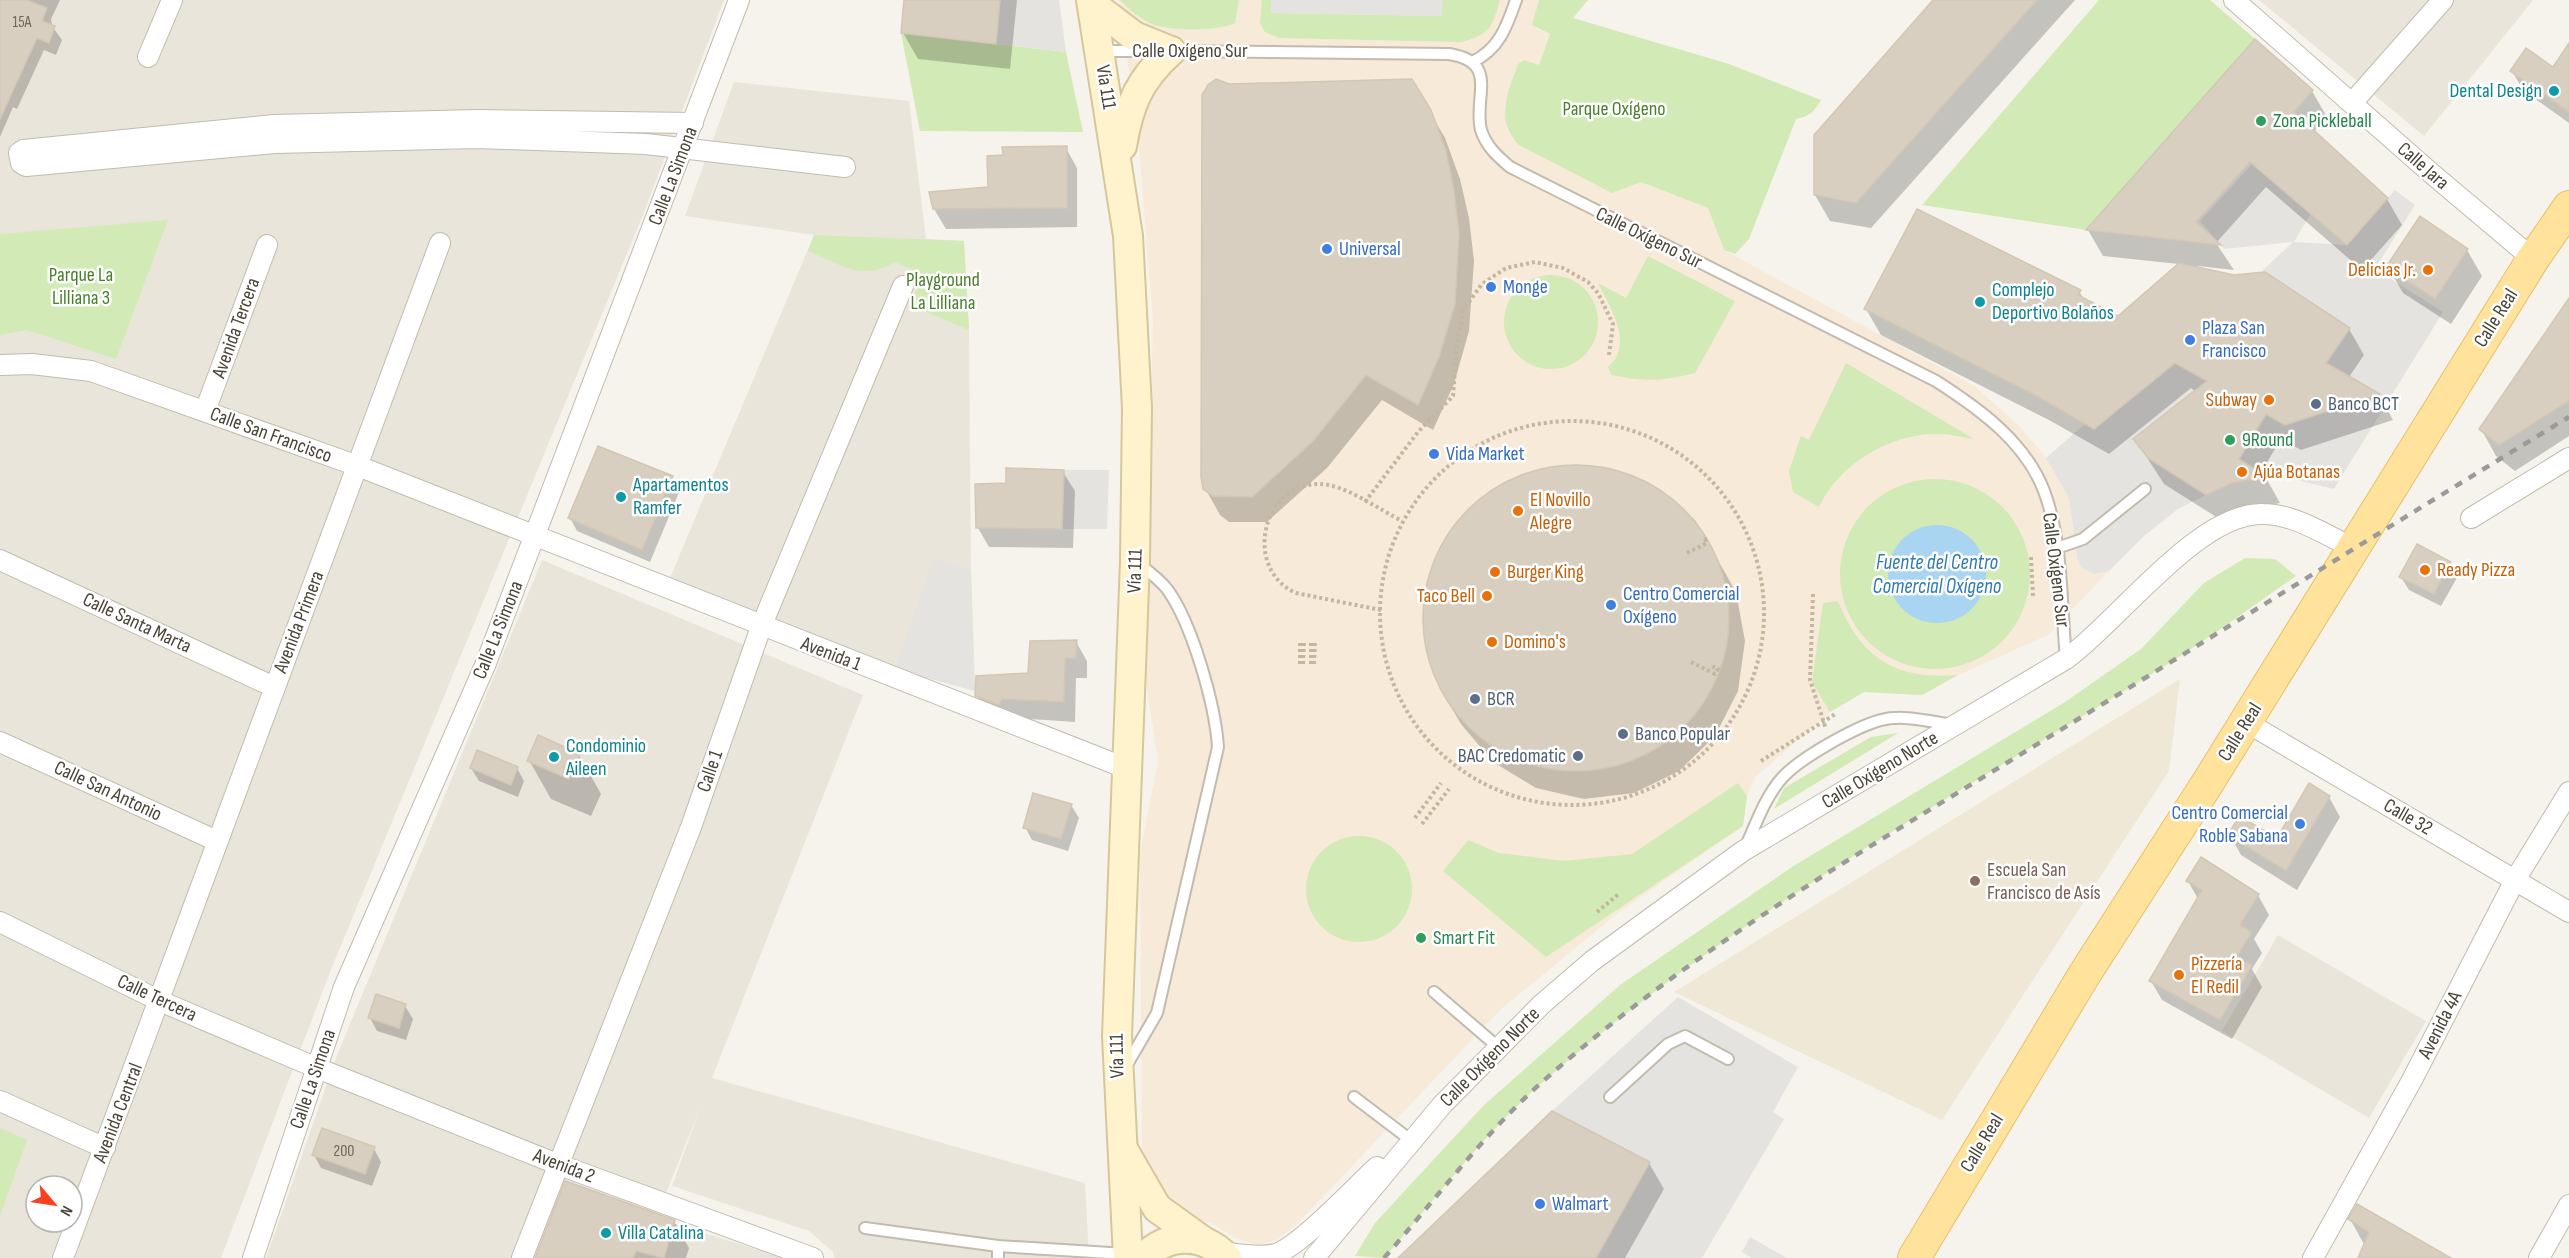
<svg xmlns="http://www.w3.org/2000/svg" width="2569" height="1258" font-family="'Sofia Sans Condensed',sans-serif">
	<style>
		.residential { fill: #eae5da; fill-rule: evenodd }
		.commercial { fill: #f7ead8 }
		.education { fill: #efe8d6 }
		.green { fill: #d2eab5 }
		.parking { fill: #e5e3e0 }
		.water { fill: #a9d4f2 }
		.shadow { fill: #0003 }
		.building { fill: #d8cfc1; stroke: #d3c7b4; stroke-width: 1.5 }
		.lines { fill: none; stroke-linecap: round; stroke-linejoin: round }
		.service-casing { stroke: #c2bbae; stroke-width: 14 }
		.minor-casing { stroke: #c2bbae; stroke-width: 22 }
		.secondary-casing { stroke: #d6c79b; stroke-width: 32 }
		.primary-casing { stroke: #e6c16a; stroke-width: 34 }
		.path { stroke: #c4b79f; stroke-width: 4; stroke-dasharray: 3 3; stroke-linecap: butt }
		.service { stroke: #fff; stroke-width: 10 }
		.minor { stroke: #fff; stroke-width: 20 }
		.secondary { stroke: #fff3cd; stroke-width: 28 }
		.primary { stroke: #ffe39c; stroke-width: 32 }
		.rail { stroke: #9a9a9a; stroke-width: 4.5; stroke-dasharray: 8 8; stroke-linecap: butt }
		.culture-dot { fill: #0f9aa8; stroke: #fff; stroke-width: 2 }
		.leisure-dot { fill: #2e9e5b; stroke: #fff; stroke-width: 2 }
		.shop-dot { fill: #3f7fe0; stroke: #fff; stroke-width: 2 }
		.food-dot { fill: #e8710a; stroke: #fff; stroke-width: 2 }
		.service-dot { fill: #5c6f8a; stroke: #fff; stroke-width: 2 }
		.education-dot { fill: #8d6e63; stroke: #fff; stroke-width: 2 }
		.labels { text-anchor: middle; dominant-baseline: central; stroke-width: 5; stroke-linejoin: round; paint-order: stroke }
		.number-label { font-size: 16px; fill: #6e675b }
		.street-label { font-size: 20px; fill: #4b4439; stroke: #fff }
		.culture-label { font-size: 20px; fill: #0d838f; stroke: #fff; text-anchor: start }
		.park-label { font-size: 20px; fill: #4a7f2a; stroke: #fff }
		.leisure-label { font-size: 20px; fill: #27864d; stroke: #fff; text-anchor: start }
		.shop-label { font-size: 20px; fill: #366cbe; stroke: #fff; text-anchor: start }
		.food-label { font-size: 20px; fill: #c56008; stroke: #fff; text-anchor: start }
		.service-label { font-size: 20px; fill: #4e5e75; stroke: #fff; text-anchor: start }
		.education-label { font-size: 20px; fill: #785e54; stroke: #fff; text-anchor: start }
		.water-label { font-size: 21px; font-style: italic; fill: #2e7ab2; stroke: #fff }
	</style>
	<rect width="100%" height="100%" fill="#f6f3ec"/>
	<g class="residential">
		<path d="M0,0H724L643,215L330,972L221,1258H0ZM36,1186H72V1222H36Z"/>
		<polygon points="2259,0 2533,0 2424,136"/>
		<polygon points="734,82 909,101 926,239 964,241 969,330 971,571 975,691 895,669 670,578 814,235 685,216"/>
		<polygon points="542,560 863,695 712,1078 1085,1183 1089,1258 834,1258 833,1252 809,1231 672,1186 701,1106 656,1218 784,1258 266,1258 336,1058"/>
		<polygon points="2278,935 2426,1021 2369,1118 2222,1031"/>
	</g>
	<polygon class="commercial" points="1118,0 1588,0 1572,17 1536,28 1550,34 1539,65 1518,64 1504,107 1507,130 1513,139 1641,182 1708,208 1724,250 1976,387 2019,426 2053,466 2069,498 2077,557 2094,574 2109,571 2048,635 1958,675 1922,695 1864,692 1830,712 1755,777 1747,796 1743,826 1618,913 1501,1009 1299,1222 1277,1240 1257,1245 1235,1238 1210,1222 1180,1218 1157,1201 1142,1149 1140,854 1158,761 1144,668 1153,321 1137,121"/>
	<polygon class="education" points="2180,679 2169,771 1942,1120 1674,992"/>
	<g class="green">
		<path d="M1120,0H1239L1235,23C1220,31 1172,31 1155,25C1141,20 1130,10 1120,0Z"/>
		<path d="M1262,0H1271V13L1441,16L1443,0H1500C1492,27 1490,35 1461,42L1279,38L1265,32L1260,23Z"/>
		<path d="M1539,0H1588L1573,18L1729,64L1821,100C1814,112 1810,116 1796,119L1749,239L1735,254L1724,250L1708,208L1641,182L1612,193L1519,145C1494,120 1508,93 1518,64L1524,60L1539,65L1550,34L1532,25Z"/>
		<polygon points="2099,0 2210,0 2255,39 2086,230 1922,205"/>
		<polygon points="901,33 1066,52 1083,132 920,131"/>
		<polygon points="168,220 116,359 27,330 0,335 0,234"/>
		<path d="M814,235L964,241L969,330L910,305L923,274L895,262C861,282 842,265 808,251Z"/>
		<path d="M1648,256L1735,301L1695,373C1663,381 1644,382 1611,375L1608,367C1635,345 1610,307 1598,283L1626,298Z"/>
		<circle cx="1551" cy="322" r="47"/>
		<path d="M1846,363L1974,439C1962,437 1949,434 1937,434C1889,434 1839,464 1819,507L1793,492L1789,471L1801,436L1809,440Z"/>
		<circle cx="1935" cy="574" r="95"/>
		<path d="M2245,558L2275,559L2296,576C2253,606 2211,637 2168,664C1955,796 1731,917 1542,1083C1483,1134 1436,1199 1384,1258L1355,1256L1375,1223L1484,1105L1620,985L1792,867L2065,702L2141,649L2204,583Z"/>
		<path d="M1838,601C1861,659 1896,680 1958,675L1922,695L1864,692L1830,712L1812,682L1823,603Z"/>
		<polygon points="1898,733 1774,809 1784,788 1871,737"/>
		<polygon points="1738,783 1747,796 1743,826 1546,957 1443,871 1468,840 1499,853 1564,861 1632,854"/>
		<circle cx="1359" cy="889" r="53"/>
		<polygon points="0,1128 27,1140 0,1216"/>
	</g>
	<g class="parking">
		<polygon points="1000,0 1059,0 1066,52 996,44"/>
		<polygon points="1271,0 1443,0 1441,16 1271,13"/>
		<polygon points="2253,163 2311,213 2294,242 2347,245 2395,190 2415,205 2375,269 2443,312 2334,489 2280,476 2267,477 2239,459 2251,439 2134,439 2148,458 2206,495 2178,509 2144,536 2109,571 2094,574 2081,567 2077,557 2069,498 2046,458 2085,424 2094,428 2175,363 2285,425 2379,394 2326,363 2350,328 2262,271 2293,242 2224,249 2200,221"/>
		<polygon points="1064,470 1109,470 1107,529 1062,529"/>
		<polygon points="934,557 971,571 975,691 895,669"/>
		<polygon points="1678,997 1798,1067 1773,1112 1784,1119 1702,1258 1596,1258 1650,1162 1552,1111"/>
		<polygon points="1750,1237 1787,1258 1752,1258 1742,1252"/>
	</g>
	<circle class="water" cx="1937" cy="574" r="49"/>
	<g class="shadow">
		<polygon points="0,0 60,0 51,19 52,26 62,40 56,55 44,50 17,109 13,107 0,137"/>
		<polygon points="905,0 1017,0 1010,69 918,59 903,33"/>
		<polygon points="1935,0 2075,0 1871,228 1830,221 1815,195"/>
		<polygon points="2569,46 2569,123 2523,90 2512,71 2553,69"/>
		<polygon points="1411,80 1445,138 1460,179 1469,218 1474,261 1469,331 1454,384 1433,430 1382,400 1327,468 1267,522 1229,522 1220,515 1205,488 1229,85"/>
		<polygon points="2312,91 2327,117 2314,132 2387,199 2402,225 2362,270 2266,187 2216,243 2234,270 2198,266 2198,268 2349,329 2364,355 2349,377 2379,395 2393,420 2301,450 2281,439 2260,474 2266,478 2280,503 2247,509 2221,520 2164,484 2135,439 2196,392 2191,388 2109,454 2049,420 1881,335 1866,309 2079,291 2084,300 2119,318 2179,264 2103,256 2088,230"/>
		<polygon points="1066,148 1077,168 1077,227 946,229 934,209 990,189"/>
		<polygon points="2467,250 2482,276 2451,324 2403,293 2388,267"/>
		<polygon points="2569,300 2569,436 2515,471 2496,456 2481,429"/>
		<polygon points="1559,466 1609,468 1656,487 1695,520 1736,592 1745,641 1738,691 1715,736 1679,771 1634,793 1584,799 1536,788 1493,762 1461,724 1445,697 1427,650 1425,600 1439,551 1469,510 1510,480"/>
		<polygon points="1063,472 1075,491 1073,548 989,547 978,528 1007,484"/>
		<polygon points="672,477 680,490 650,562 577,531 570,518"/>
		<polygon points="2450,564 2458,576 2441,606 2409,590 2401,577"/>
		<polygon points="1076,642 1087,661 1087,678 1076,678 1075,722 988,716 977,696 1030,674"/>
		<polygon points="579,755 601,794 591,816 551,799 529,760"/>
		<polygon points="471,768 517,768 524,781 518,797 479,781"/>
		<polygon points="2329,797 2340,817 2297,890 2241,855 2230,835 2277,840"/>
		<polygon points="1071,805 1079,818 1068,851 1032,840 1025,827"/>
		<polygon points="2188,881 2258,895 2269,915 2254,939 2262,953 2252,969 2262,987 2232,1039 2162,1000 2151,981 2198,899"/>
		<polygon points="405,1006 413,1019 406,1040 377,1031 370,1018"/>
		<polygon points="1552,1113 1649,1163 1664,1189 1625,1258 1405,1258"/>
		<polygon points="374,1149 381,1162 372,1186 321,1168 314,1155"/>
		<polygon points="2350,1219 2448,1258 2360,1258 2365,1246"/>
		<polygon points="674,1221 689,1248 686,1258 535,1258"/>
	</g>
	<g class="building">
		<polygon points="0,0 27,0 47,8 42,21 55,26 49,43 37,38 0,119"/>
		<polygon points="904,0 1000,0 996,44 901,33"/>
		<polygon points="1933,0 2037,0 1856,203 1814,195 1814,135"/>
		<polygon points="2255,39 2313,90 2294,112 2388,198 2347,245 2250,162 2196,222 2221,245 2086,230"/>
		<polygon points="2569,43 2569,112 2510,71 2526,48 2553,67"/>
		<polygon points="1216,79 1229,84 1412,79 1431,110 1446,151 1454,190 1459,234 1455,304 1439,357 1418,405 1366,375 1313,441 1252,497 1213,496 1203,489 1201,477 1202,95 1208,85"/>
		<polygon points="1067,146 1067,208 933,209 929,192 988,187 987,156 1003,155 1002,147"/>
		<polygon points="1917,209 2081,290 2078,295 2118,316 2179,263 2234,275 2265,272 2350,328 2326,363 2380,394 2285,425 2266,414 2239,459 2267,477 2232,483 2206,495 2148,458 2133,439 2207,381 2175,363 2094,429 2033,394 1864,309"/>
		<polygon points="2420,216 2468,249 2435,299 2386,267"/>
		<polygon points="2569,298 2569,401 2499,445 2479,429"/>
		<polygon points="598,446 673,476 642,550 568,518"/>
		<circle cx="1576" cy="618" r="153"/>
		<polygon points="1006,468 1064,470 1062,529 976,528 975,484 1006,483"/>
		<polygon points="2417,544 2451,562 2434,594 2399,577"/>
		<polygon points="1077,640 1076,658 1065,658 1064,702 1002,699 999,705 975,696 976,676 1028,673 1030,641"/>
		<polygon points="538,735 580,754 569,779 527,761"/>
		<polygon points="477,750 518,767 511,785 470,768"/>
		<polygon points="2309,783 2330,796 2286,871 2228,835 2239,816 2277,838"/>
		<polygon points="1033,793 1072,804 1061,839 1023,828"/>
		<polygon points="2201,857 2259,894 2240,925 2252,932 2237,956 2252,966 2220,1020 2149,981 2202,890 2186,881"/>
		<polygon points="376,994 406,1004 399,1028 368,1018"/>
		<polygon points="1552,1111 1650,1162 1596,1258 1398,1258"/>
		<polygon points="322,1128 375,1147 365,1174 312,1155"/>
		<polygon points="565,1181 675,1220 664,1258 636,1251 633,1258 535,1258"/>
		<polygon points="2357,1204 2451,1258 2358,1258 2369,1232 2348,1219"/>
	</g>
	<g class="lines">
		<defs>
			<g id="service">
				<polyline points="1101,51 1145,51"/>
				<path d="M1173,51L1449,54C1500,62 1473,97 1481,130C1486,146 1497,156 1510,167L1936,381C1978,408 2025,441 2044,491C2063,541 2061,606 2066,659"/>
				<path d="M1472,62C1499,50 1507,26 1516,0"/>
				<polyline points="2057,548 2083,539 2145,489"/>
				<path d="M1746,846C1756,824 1765,797 1782,778C1800,758 1855,727 1881,720C1904,714 1931,722 1954,725"/>
				<polyline points="1434,992 1498,1047"/>
				<path d="M1125,1068L1157,1013L1218,747C1215,704 1192,623 1167,589C1159,579 1148,571 1139,564"/>
				<polyline points="1354,1097 1408,1138"/>
				<polyline points="1610,1097 1668,1044 1685,1036 1728,1059"/>
				<polyline points="865,1228 998,1246 1126,1254"/>
				<polyline points="998,1258 998,1246"/>
			</g>
			<g id="minor">
				<polyline points="2234,0 2431,173 2533,259"/>
				<polyline points="148,57 172,0"/>
				<polyline points="2352,103 2443,0"/>
				<polyline points="693,123 477,120 274,125 23,150 19,153 21,163 26,166 275,143 477,138 646,144 845,167"/>
				<polyline points="0,365 32,364 91,371 358,466 1128,769"/>
				<polyline points="205,411 267,245"/>
				<polyline points="2471,518 2569,458"/>
				<polyline points="0,560 274,687"/>
				<polyline points="2246,722 2569,912"/>
				<polyline points="0,742 217,841"/>
				<polyline points="0,922 160,1001 317,1068 557,1164 813,1258"/>
				<polyline points="0,1101 105,1148"/>
				<path d="M1221,1252C1238,1254 1259,1258 1276,1254C1301,1245 1355,1187 1377,1167"/>
				<polyline points="63,1258 440,243"/>
				<polyline points="253,1258 344,987 486,663 739,0"/>
				<polyline points="522,1258 691,827 761,627 903,286"/>
				<path d="M1314,1258L1442,1105L1542,1004L1592,961L1743,851L2066,659C2118,622 2198,512 2263,514C2294,514 2326,535 2353,548"/>
				<polyline points="2313,1258 2412,1080 2515,880 2569,792"/>
				<polyline points="2539,1258 2569,1205"/>
			</g>
			<g id="secondary">
				<polyline points="1091,0 1128,236 1137,408 1135,561 1117,1036 1128,1258"/>
				<polyline points="1092,4 1134,36 1171,51"/>
				<path d="M1122,146C1129,104 1139,80 1171,51"/>
				<polyline points="1123,1149 1157,1208 1203,1241"/>
				<path d="M1143,1258C1167,1233 1203,1232 1227,1258"/>
			</g>
			<polyline id="primary" points="1914,1258 2084,975 2207,784 2533,259 2569,207"/>
		</defs>
		<use href="#service" class="service-casing"/>
		<use href="#minor" class="minor-casing"/>
		<use href="#secondary" class="secondary-casing"/>
		<use href="#primary" class="primary-casing"/>
		<g class="path">
			<circle cx="1572" cy="613" r="192"/>
			<polyline points="1365,502 1418,432 1453,396 1457,342 1464,309 1482,284 1506,268 1535,262 1563,268 1588,282 1598,293 1613,324 1609,355"/>
			<polyline points="1687,553 1707,543 1705,539 1703,541"/>
			<polyline points="2031,557 2033,596"/>
			<polyline points="1813,594 1810,680 1826,729"/>
			<path d="M1381,610L1296,593C1244,570 1260,485 1318,484C1343,483 1380,510 1402,521"/>
			<polyline points="1691,662 1715,674 1718,669 1712,666"/>
			<polyline points="1300,664 1300,642"/>
			<polyline points="1303,664 1304,642"/>
			<polyline points="1311,664 1311,642"/>
			<polyline points="1314,664 1315,642"/>
			<polyline points="1761,761 1837,713"/>
			<polyline points="1415,818 1441,783"/>
			<polyline points="1422,824 1449,789"/>
			<polyline points="1597,912 1620,893"/>
		</g>
		<use href="#service" class="service"/>
		<use href="#minor" class="minor"/>
		<use href="#secondary" class="secondary"/>
		<use href="#primary" class="primary"/>
		<path class="rail" d="M1384,1258C1436,1199 1483,1135 1541,1083C1689,951 1863,851 2031,748C2211,638 2389,526 2569,417"/>
	</g>
	<g class="culture-dot">
		<circle cx="2554" cy="91" r="6"/>
		<circle cx="1980" cy="302" r="6"/>
		<circle cx="621" cy="497" r="6"/>
		<circle cx="554" cy="757" r="6"/>
		<circle cx="606" cy="1233" r="6"/>
	</g>
	<g class="leisure-dot">
		<circle cx="2261" cy="121" r="6"/>
		<circle cx="2230" cy="440" r="6"/>
		<circle cx="1421" cy="938" r="6"/>
	</g>
	<g class="shop-dot">
		<circle cx="1327" cy="249" r="6"/>
		<circle cx="1491" cy="287" r="6"/>
		<circle cx="2190" cy="340" r="6"/>
		<circle cx="1434" cy="454" r="6"/>
		<circle cx="1611" cy="605" r="6"/>
		<circle cx="2300" cy="824" r="6"/>
		<circle cx="1540" cy="1204" r="6"/>
	</g>
	<g class="food-dot">
		<circle cx="2428" cy="270" r="6"/>
		<circle cx="2269" cy="400" r="6"/>
		<circle cx="2242" cy="472" r="6"/>
		<circle cx="1518" cy="511" r="6"/>
		<circle cx="2425" cy="570" r="6"/>
		<circle cx="1495" cy="572" r="6"/>
		<circle cx="1487" cy="596" r="6"/>
		<circle cx="1492" cy="642" r="6"/>
		<circle cx="2179" cy="975" r="6"/>
	</g>
	<g class="service-dot">
		<circle cx="2316" cy="404" r="6"/>
		<circle cx="1475" cy="699" r="6"/>
		<circle cx="1623" cy="734" r="6"/>
		<circle cx="1578" cy="756" r="6"/>
	</g>
	<circle class="education-dot" cx="1975" cy="881" r="6"/>
	<g class="labels">
		<g class="number-label">
			<text x="22" y="22">15A</text>
			<text x="344" y="1151">200</text>
		</g>
		<g class="street-label">
			<text x="1190" y="51">Calle Oxígeno Sur</text>
			<text transform="translate(1106 87) rotate(81)">Vía 111</text>
			<text transform="translate(2423 166) rotate(41)">Calle Jara</text>
			<text transform="translate(673 176) rotate(-69)">Calle La Simona</text>
			<text transform="translate(1649 238) rotate(26)">Calle Oxígeno Sur</text>
			<text transform="translate(2496 318) rotate(-58)">Calle Real</text>
			<text transform="translate(236 328) rotate(-70)">Avenida Tercera</text>
			<text transform="translate(271 435) rotate(20)">Calle San Francisco</text>
			<text transform="translate(2056 570) rotate(83)">Calle Oxígeno Sur</text>
			<text transform="translate(1135 571) rotate(-88)">Vía 111</text>
			<text transform="translate(299 622) rotate(-69)">Avenida Primera</text>
			<text transform="translate(137 623) rotate(25)">Calle Santa Marta</text>
			<text transform="translate(498 630) rotate(-68)">Calle La Simona</text>
			<text transform="translate(831 654) rotate(21)">Avenida 1</text>
			<text transform="translate(2240 732) rotate(-58)">Calle Real</text>
			<text transform="translate(1880 770) rotate(-31)">Calle Oxígeno Norte</text>
			<text transform="translate(710 771) rotate(-71)">Calle 1</text>
			<text transform="translate(108 791) rotate(25)">Calle San Antonio</text>
			<text transform="translate(2408 817) rotate(30)">Calle 32</text>
			<text transform="translate(157 998) rotate(25)">Calle Tercera</text>
			<text transform="translate(2440 1025) rotate(-63)">Avenida 4A</text>
			<text transform="translate(1117 1056) rotate(-91)">Vía 111</text>
			<text transform="translate(1490 1057) rotate(-45)">Calle Oxígeno Norte</text>
			<text transform="translate(313 1079) rotate(-71)">Calle La Simona</text>
			<text transform="translate(118 1113) rotate(-69)">Avenida Central</text>
			<text transform="translate(1982 1143) rotate(-59)">Calle Real</text>
			<text transform="translate(564 1166) rotate(21)">Avenida 2</text>
		</g>
		<g class="culture-label">
			<text x="2542" y="91" text-anchor="end">Dental Design</text>
			<text x="1992" y="290">Complejo<tspan x="1992" dy="23">Deportivo Bolaños</tspan></text>
			<text x="633" y="485">Apartamentos<tspan x="633" dy="23">Ramfer</tspan></text>
			<text x="566" y="746">Condominio<tspan x="566" dy="23">Aileen</tspan></text>
			<text x="618" y="1233">Villa Catalina</text>
		</g>
		<g class="park-label">
			<text x="1614" y="109">Parque Oxígeno</text>
			<text x="81" y="275">Parque La<tspan x="81" dy="23">Lilliana 3</tspan></text>
			<text x="943" y="280">Playground<tspan x="943" dy="23">La Lilliana</tspan></text>
		</g>
		<g class="leisure-label">
			<text x="2273" y="121">Zona Pickleball</text>
			<text x="2242" y="440">9Round</text>
			<text x="1433" y="938">Smart Fit</text>
		</g>
		<g class="shop-label">
			<text x="1339" y="249">Universal</text>
			<text x="1503" y="287">Monge</text>
			<text x="2202" y="328">Plaza San<tspan x="2202" dy="23">Francisco</tspan></text>
			<text x="1446" y="454">Vida Market</text>
			<text x="1623" y="594">Centro Comercial<tspan x="1623" dy="23">Oxígeno</tspan></text>
			<text x="2288" y="813" text-anchor="end">Centro Comercial<tspan x="2288" dy="23">Roble Sabana</tspan></text>
			<text x="1552" y="1204">Walmart</text>
		</g>
		<g class="food-label">
			<text x="2416" y="270" text-anchor="end">Delicias Jr.</text>
			<text x="2257" y="400" text-anchor="end">Subway</text>
			<text x="2254" y="472">Ajúa Botanas</text>
			<text x="1530" y="500">El Novillo<tspan x="1530" dy="23">Alegre</tspan></text>
			<text x="2437" y="570">Ready Pizza</text>
			<text x="1507" y="572">Burger King</text>
			<text x="1475" y="596" text-anchor="end">Taco Bell</text>
			<text x="1504" y="642">Domino's</text>
			<text x="2191" y="964">Pizzería<tspan x="2191" dy="23">El Redil</tspan></text>
		</g>
		<g class="service-label">
			<text x="2328" y="404">Banco BCT</text>
			<text x="1487" y="699">BCR</text>
			<text x="1635" y="734">Banco Popular</text>
			<text x="1566" y="756" text-anchor="end">BAC Credomatic</text>
		</g>
		<g class="education-label">
			<text x="1987" y="870">Escuela San<tspan x="1987" dy="23">Francisco de Asís</tspan></text>
		</g>
		<g class="water-label">
			<text x="1937" y="562">Fuente del Centro<tspan x="1937" dy="24">Comercial Oxígeno</tspan></text>
		</g>
	</g>
	<g transform="translate(54 1204) rotate(119)"><circle r="28" fill="#ffffff" stroke="#b7b4b0" stroke-width="1.5"/>
	<path d="M0-4.5L10 22L0 15L-10 22Z" fill="#fc3f1d"/>
	<text y="-9" font-size="16" font-weight="bold" text-anchor="middle" fill="#4b4439">N</text>
	</g>
</svg>
